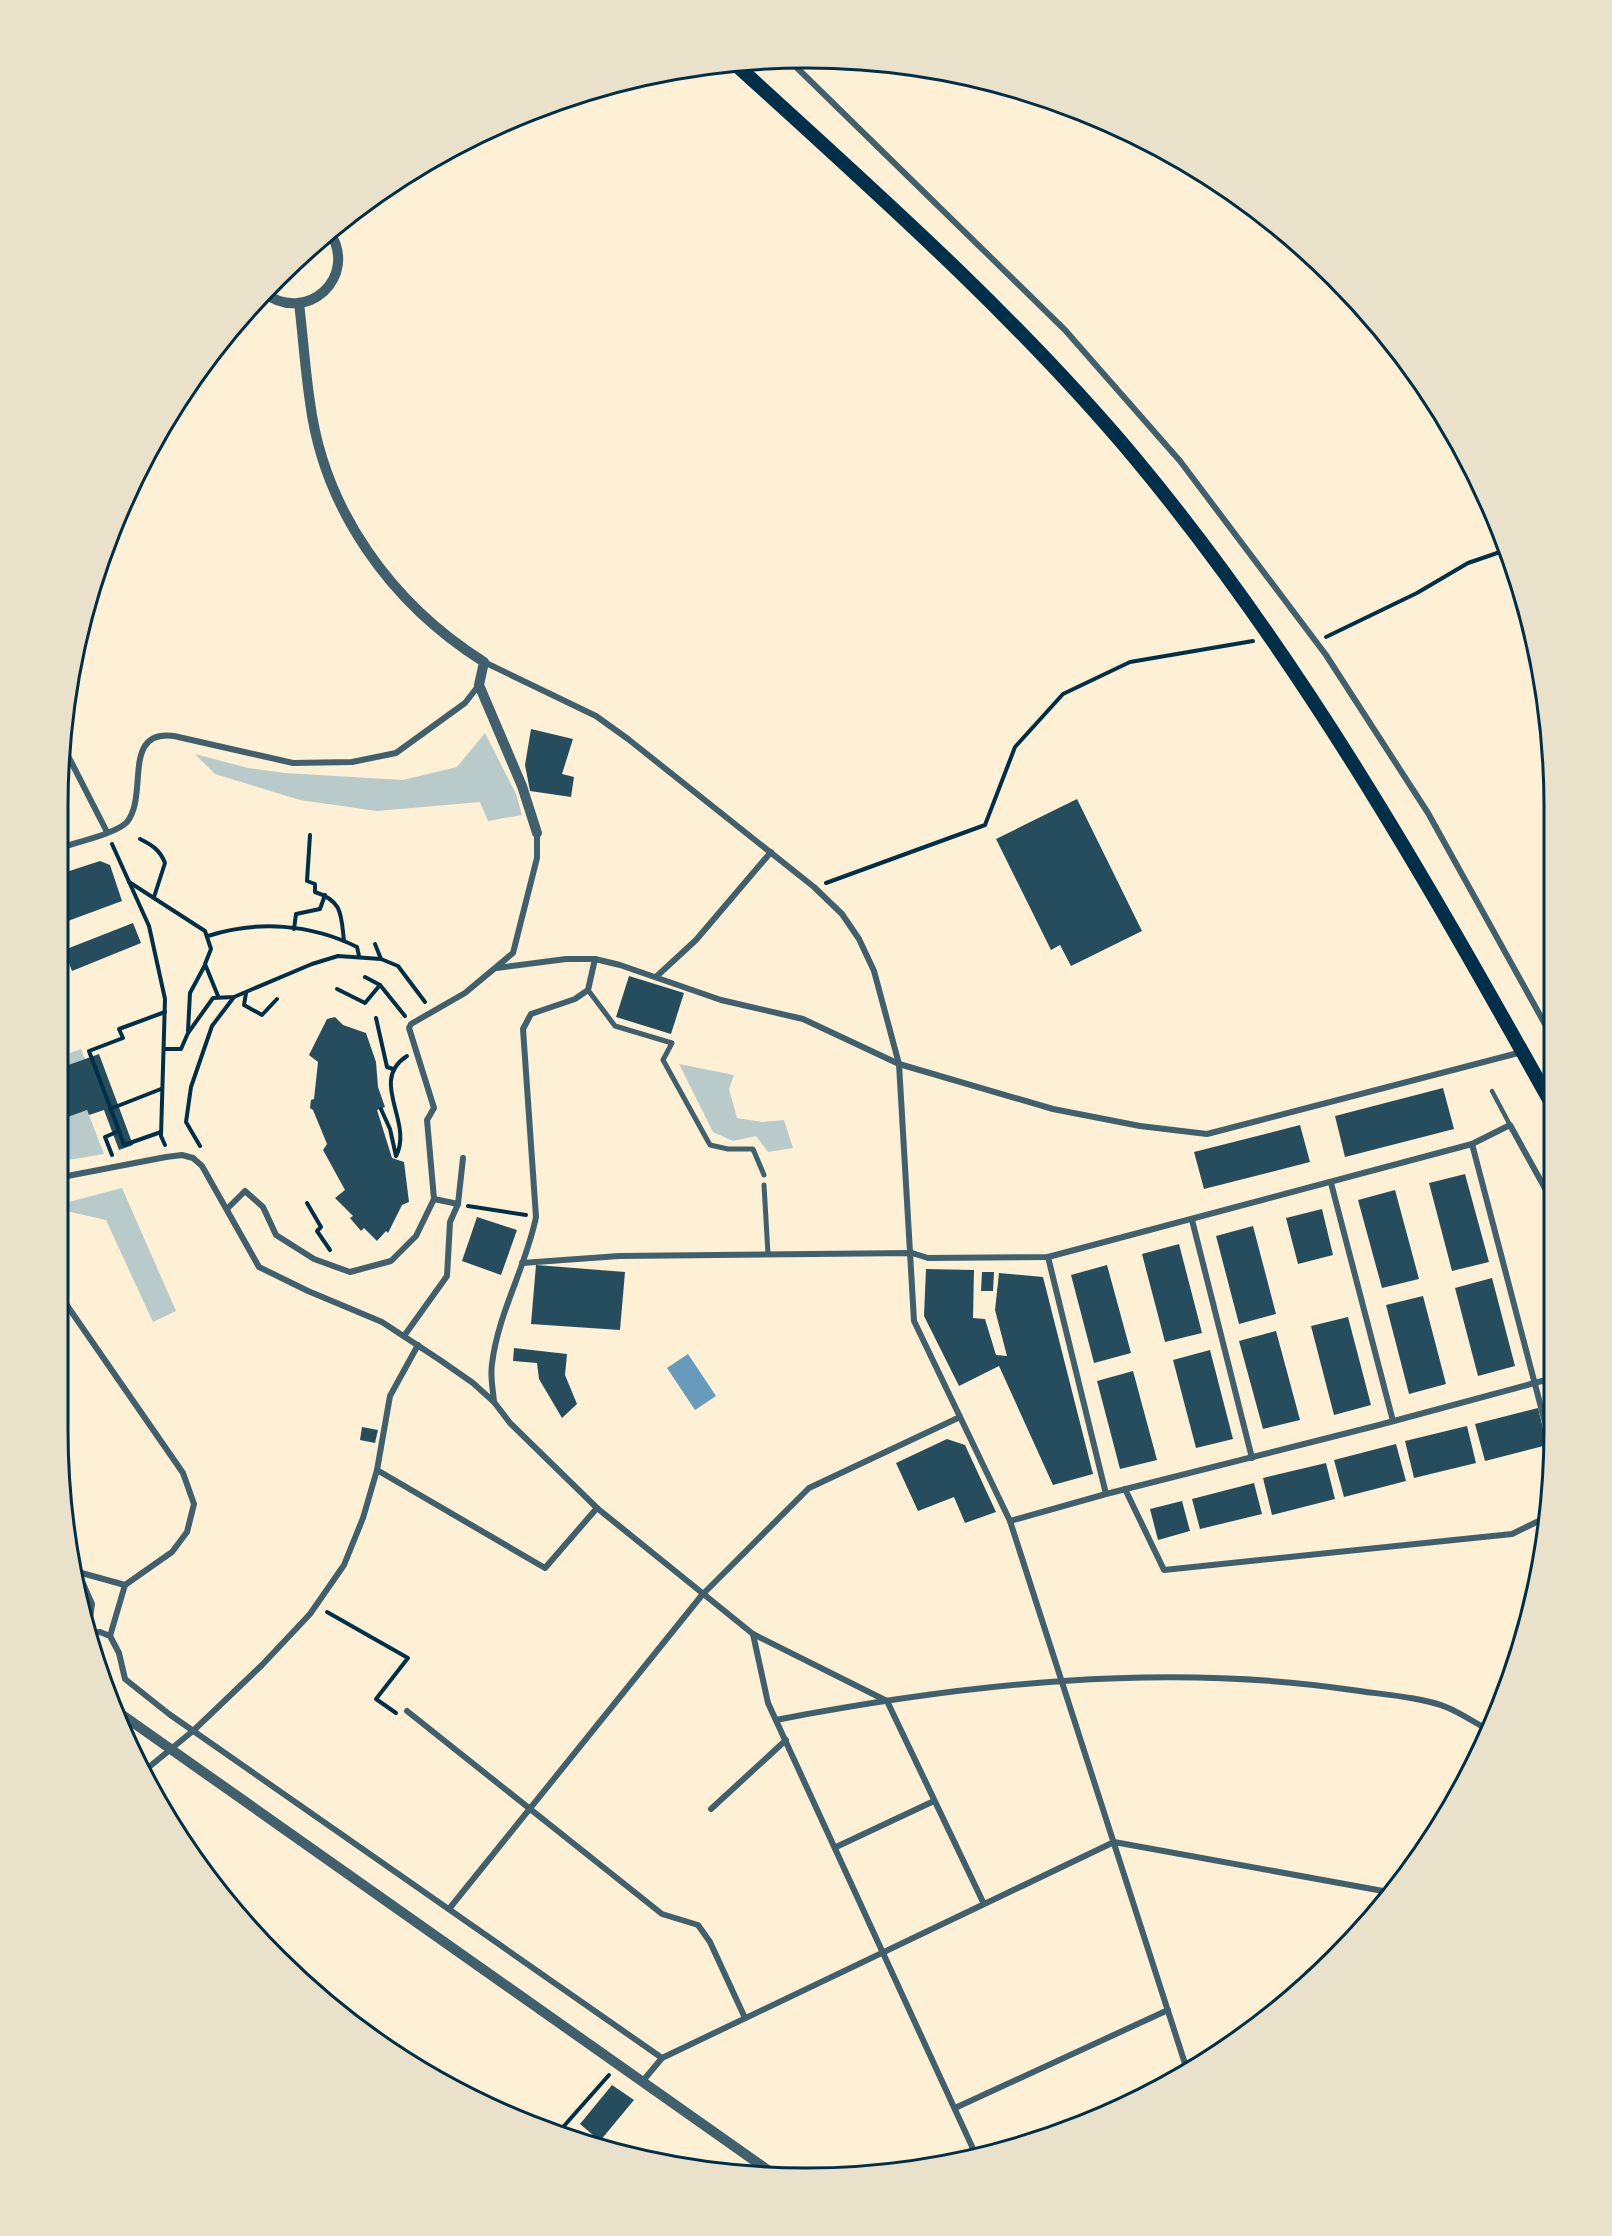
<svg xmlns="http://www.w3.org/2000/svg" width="1612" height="2236" font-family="Montserrat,sans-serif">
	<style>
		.green { fill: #b9caca }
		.water { fill: #669bbc }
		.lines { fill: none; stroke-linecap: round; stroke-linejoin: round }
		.stream { stroke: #669bbc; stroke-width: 6 }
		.building { fill: #264d5e }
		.path { stroke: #003049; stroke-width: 4 }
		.service { stroke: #3f606c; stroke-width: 4.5 }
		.pedestrian { stroke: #3f606c; stroke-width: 5 }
		.minor { stroke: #3f606c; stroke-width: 6 }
		.tertiary { stroke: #3f606c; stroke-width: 10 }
		.primary { stroke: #003049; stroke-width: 14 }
		.rim { fill: none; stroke: #003049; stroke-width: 3 }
	</style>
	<rect width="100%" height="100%" fill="#fdf0d5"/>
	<g class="green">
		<polygon points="485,733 516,794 522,815 488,821 480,802 377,811 300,800 215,774 195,754 248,768 285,773 403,780 457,767"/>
		<polygon points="81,1049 85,1059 57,1069 57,1058"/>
		<polygon points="679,1064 734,1075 729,1089 737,1118 762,1122 784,1120 793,1148 768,1152 756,1136 733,1141 713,1132"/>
		<polygon points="87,1110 104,1154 57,1162 57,1121"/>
		<polygon points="122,1188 176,1311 153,1322 106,1220 57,1209 57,1205"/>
	</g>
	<polygon class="water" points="688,1354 716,1396 695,1410 667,1368"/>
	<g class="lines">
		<polyline class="stream" points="1477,477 1477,481 1481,486"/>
	</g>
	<g class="building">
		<polygon points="531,729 573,739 562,774 574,777 571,797 530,791 525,765"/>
		<polygon points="1077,799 1142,931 1071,966 1060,945 1051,950 996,839"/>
		<polygon points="100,861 110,865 122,901 57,925 57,875"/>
		<polygon points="133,923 141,943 72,971 64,950"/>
		<polygon points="629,976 684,993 671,1034 616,1017"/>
		<polygon points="335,1017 343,1025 366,1033 376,1062 378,1087 385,1107 377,1110 392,1158 404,1162 409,1202 402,1205 388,1233 386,1231 377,1241 364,1228 361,1231 350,1218 353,1216 335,1198 345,1190 323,1150 327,1144 313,1110 310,1108 311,1100 314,1099 318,1062 309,1055 327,1019"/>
		<polygon points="99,1054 133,1145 119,1150 104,1110 89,1115 87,1110 57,1121 57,1069"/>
		<polygon points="1443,1088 1454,1129 1345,1157 1335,1116"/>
		<polygon points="1300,1125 1310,1162 1204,1189 1194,1152"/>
		<polygon points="1465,1174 1489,1262 1452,1271 1429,1183"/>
		<polygon points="1395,1190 1419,1279 1382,1288 1358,1200"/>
		<polygon points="1322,1209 1333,1255 1298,1264 1286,1218"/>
		<polygon points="477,1217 517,1230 501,1275 462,1261"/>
		<polygon points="1253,1226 1276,1314 1239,1324 1216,1236"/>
		<polygon points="1179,1244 1202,1333 1165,1342 1142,1254"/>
		<polygon points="536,1265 625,1272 620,1330 531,1324"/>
		<polygon points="1107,1265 1131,1353 1094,1363 1071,1275"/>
		<polygon points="926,1269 974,1270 973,1318 985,1319 996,1355 1007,1356 995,1310 999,1273 1043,1277 1093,1474 1053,1485 999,1366 959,1386 924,1316"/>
		<polygon points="982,1272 994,1272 993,1291 981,1291"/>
		<polygon points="1492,1278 1515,1366 1478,1376 1455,1288"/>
		<polygon points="1423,1296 1446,1384 1409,1394 1386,1305"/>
		<polygon points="1348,1317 1371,1405 1334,1415 1311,1326"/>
		<polygon points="1276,1331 1300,1420 1263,1429 1239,1341"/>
		<polygon points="514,1348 567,1354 565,1375 577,1404 562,1418 539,1379 537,1363 513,1361"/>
		<polygon points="1210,1350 1233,1439 1196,1448 1173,1360"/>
		<polygon points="1133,1371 1157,1460 1120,1469 1097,1381"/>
		<polygon points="1538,1408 1547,1445 1485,1461 1475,1424"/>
		<polygon points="1467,1426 1476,1463 1414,1478 1405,1441"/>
		<polygon points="362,1427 378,1430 375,1443 360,1440"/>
		<polygon points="947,1439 965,1445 996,1512 965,1523 954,1497 918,1511 896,1463"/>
		<polygon points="1396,1444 1406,1481 1344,1497 1334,1460"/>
		<polygon points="1326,1463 1335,1499 1272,1515 1263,1478"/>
		<polygon points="1254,1483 1262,1514 1200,1529 1192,1499"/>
		<polygon points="1182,1501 1190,1531 1158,1540 1150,1509"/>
		<polygon points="612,2085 634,2100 600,2141 580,2124"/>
	</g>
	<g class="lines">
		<g class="path">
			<polyline points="1326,637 1417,593 1468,563 1506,550"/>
			<path d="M310,835L307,881L315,884V892C343,901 341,915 344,941"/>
			<path d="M140,839C152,845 160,850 165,863L154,897"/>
			<polyline points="112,844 149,926 165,999 161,1136 165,1145"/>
			<polyline points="129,882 205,931 211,949 205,964 218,996"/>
			<polyline points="826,883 985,825 1015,747 1063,694 1130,662 1253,641"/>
			<polyline points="294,929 296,914 320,909 325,895"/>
			<path d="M208,936C257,920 311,924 357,947L359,956"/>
			<polyline points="375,944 381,959"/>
			<polyline points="365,977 380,985 405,1016"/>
			<polyline points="337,989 365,1003 380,985"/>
			<polyline points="246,993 244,1005 262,1015 277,999"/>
			<polyline points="376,1018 387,1067 393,1069"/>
			<polyline points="188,1031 190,993 205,965"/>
			<polyline points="165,1049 181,1049 188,1033 213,998 234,997 312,964 338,956 381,959 398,966 425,1002"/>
			<polyline points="110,1109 161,1089"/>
			<path d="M381,1109L390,1129L396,1156C414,1122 368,1081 407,1056"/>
			<polyline points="119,1131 124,1145 161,1132"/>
			<polyline points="200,1146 186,1122 191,1087 212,1026 234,997"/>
			<polyline points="112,1155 105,1137 119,1131 89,1051 123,1038 119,1029 165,1012"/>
			<polyline points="307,1203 321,1227 317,1231 330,1250"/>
			<polyline points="468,1206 526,1215"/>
			<polyline points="327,1612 408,1658 376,1699 396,1713"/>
			<polyline points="556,2135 609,2075"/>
		</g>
		<polyline class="service" points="1492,1091 1510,1125"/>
		<g class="pedestrian">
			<polyline points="588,990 615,1026 672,1043 663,1060 710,1145 728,1149 753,1149 764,1175"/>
			<polyline points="764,1185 768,1254"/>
		</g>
		<g class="minor">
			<polyline points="790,61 1065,330 1180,461 1326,655 1428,813 1551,1035"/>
			<polyline points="484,662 596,716 628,739 814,887 842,914 859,939 874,971 899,1064 914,1321 1010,1521 1188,2073"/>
			<polyline points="63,746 107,832"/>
			<path d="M57,849C73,843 116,834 127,822C149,795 121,729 174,736L293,763L352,762L396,753L465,703L479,685"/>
			<polyline points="497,968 566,959 595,959 620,965 721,1000 803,1019 899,1064 1053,1109 1140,1126 1207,1134 1522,1052"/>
			<polyline points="657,976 696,940 771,852"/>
			<polyline points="1472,1144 1553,1453"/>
			<polyline points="57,1178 166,1157 182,1155 193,1158 202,1166 259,1267 308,1291 382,1322 440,1360 473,1383 494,1402 510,1423 597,1508 753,1634 887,1701"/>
			<polyline points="1331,1183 1393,1421"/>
			<polyline points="434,1199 427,1120 434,1108 409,1028 411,1024 465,993 513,953 537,858 537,833"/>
			<polyline points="434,1199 458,1204"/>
			<polyline points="227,1209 245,1191 263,1207 276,1235 314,1259 350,1272 391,1261 416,1236 434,1199"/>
			<polyline points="1192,1220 1252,1458"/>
			<polyline points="1048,1257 1106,1494"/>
			<polyline points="522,1263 619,1256 912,1253 928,1258 1048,1257 1472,1144 1510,1125 1552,1201"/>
			<polyline points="57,1291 183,1473 194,1504 187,1532 172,1552 125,1585 110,1636"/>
			<polyline points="404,1336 447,1276 450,1222 458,1204 463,1158"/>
			<path d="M494,1402C493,1390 490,1376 492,1364C498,1313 526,1267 536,1217L523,1029L531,1014L575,999L588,990L595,959"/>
			<polyline points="377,1470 545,1568 597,1508"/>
			<polyline points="1125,1489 1164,1570 1512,1534 1547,1517"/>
			<polyline points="1010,1521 1106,1494 1379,1425 1553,1378"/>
			<polyline points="75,1569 78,1572 125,1585"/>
			<polyline points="78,1572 92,1604 88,1632"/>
			<polyline points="86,1634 100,1632 110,1636 119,1653 125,1679 169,1714 662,2058"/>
			<polyline points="753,1634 768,1703 975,2153"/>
			<polyline points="887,1701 983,1902"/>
			<polyline points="407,1711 662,1914 698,1925 710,1942 745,2018"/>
			<path d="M776,1720C963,1684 1163,1662 1352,1690C1377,1694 1423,1697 1446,1707C1461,1713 1475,1723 1489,1730"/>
			<polyline points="143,1772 194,1730 262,1665 310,1614 344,1565 363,1518 377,1470 390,1396 418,1345"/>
			<polyline points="711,1809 786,1740"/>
			<polyline points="836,1847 934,1801"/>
			<polyline points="449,1909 702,1595 809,1488 960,1417"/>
			<polyline points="642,2082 662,2058 1114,1842 1394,1893"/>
			<polyline points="955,2108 1168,2010"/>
		</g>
		<g class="tertiary">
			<path d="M263,292C306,326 360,277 329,231"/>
			<path d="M299,303C303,336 305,369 310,402C324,511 392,604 484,662L479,685L522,786L537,833"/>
			<polyline points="111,1707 772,2173"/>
		</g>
		<path class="primary" d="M734,63C872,189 1013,313 1134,457C1299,655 1425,878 1551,1103"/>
	</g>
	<path d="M0 0H1612V2236H0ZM806 68H806A738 738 0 0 1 1544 806V1430A738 738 0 0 1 806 2168H806A738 738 0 0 1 68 1430V806A738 738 0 0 1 806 68Z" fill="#e9e1ca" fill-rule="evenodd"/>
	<path class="rim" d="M806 68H806A738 738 0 0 1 1544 806V1430A738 738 0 0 1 806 2168H806A738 738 0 0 1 68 1430V806A738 738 0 0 1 806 68Z"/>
</svg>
